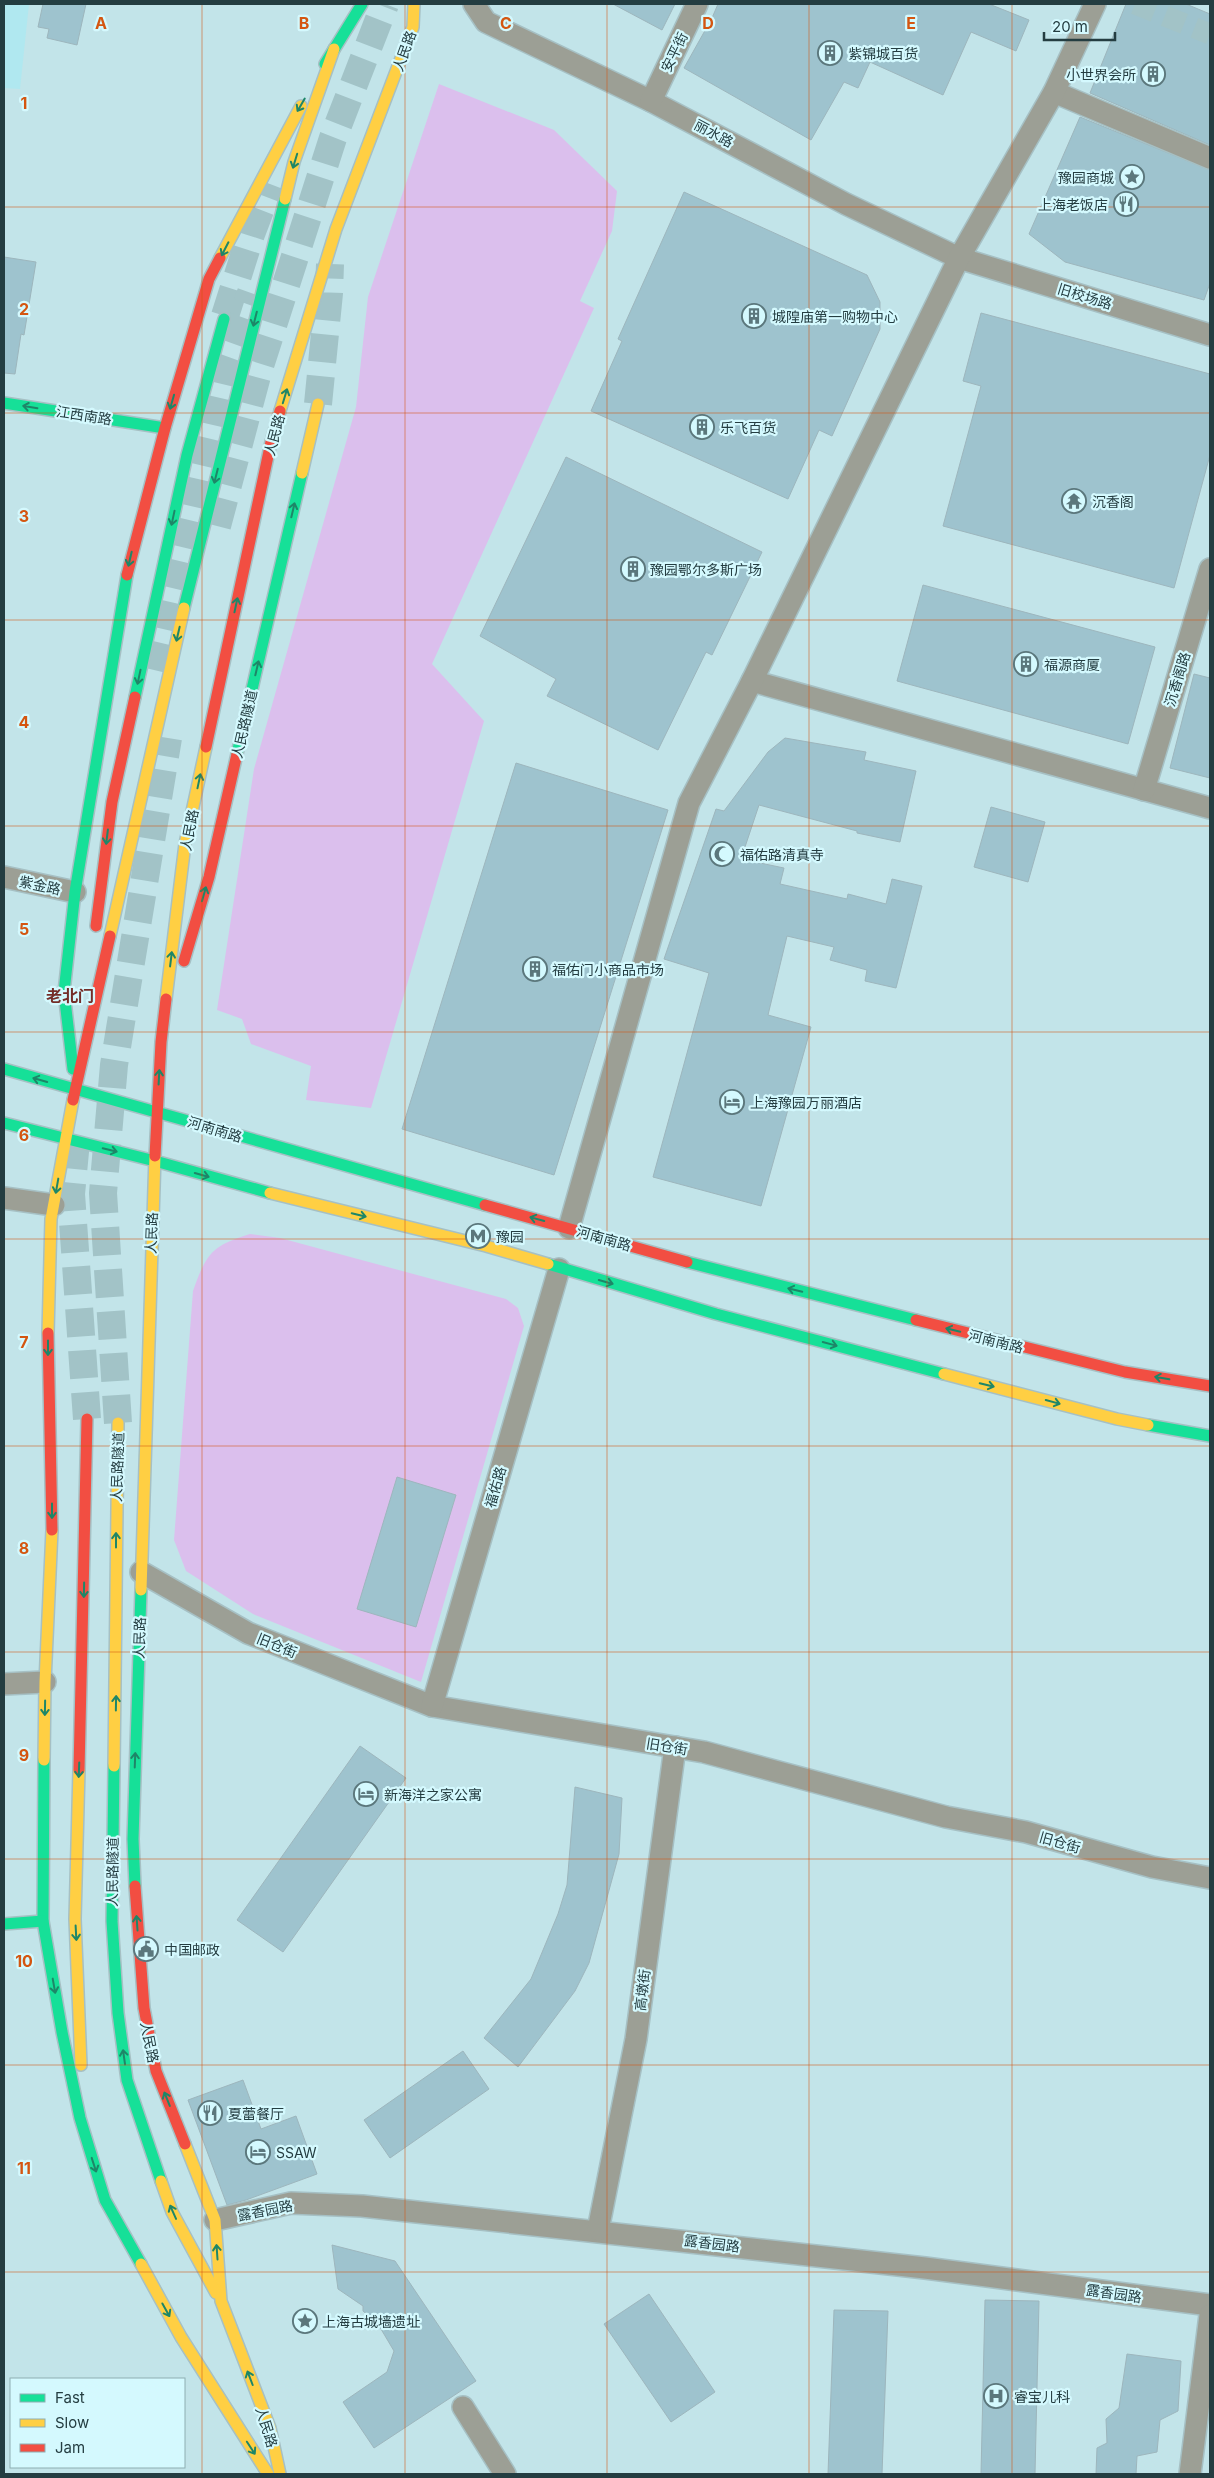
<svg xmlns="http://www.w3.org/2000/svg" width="1214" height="2478" font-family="Inter,'Noto Sans SC',sans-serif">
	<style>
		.built { fill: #b0e8f0 }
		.green { fill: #dbbfed }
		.building { fill: #9ec3ce; stroke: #9db6bd }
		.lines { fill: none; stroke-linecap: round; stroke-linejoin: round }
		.street-tunnel { stroke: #a2c3c7; stroke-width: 21; stroke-dasharray: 21 11; stroke-linecap: butt }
		.secondary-tunnel { stroke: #a2c3c7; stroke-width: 28; stroke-dasharray: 28 14; stroke-linecap: butt }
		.street-casing { stroke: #a6c0c4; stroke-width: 24 }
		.fast-casing { stroke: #a6c0c4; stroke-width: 14 }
		.slow-casing { stroke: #a6c0c4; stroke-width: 14 }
		.jam-casing { stroke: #a6c0c4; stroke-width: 14 }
		.street { stroke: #9c9f95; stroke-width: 21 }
		.fast { stroke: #16e098; stroke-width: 11 }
		.slow { stroke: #ffcf43; stroke-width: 11 }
		.jam { stroke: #f24e42; stroke-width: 11 }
		.oneway { stroke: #1e8668 }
		.grid { fill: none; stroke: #d45611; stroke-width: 1; stroke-opacity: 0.55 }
		.labels { text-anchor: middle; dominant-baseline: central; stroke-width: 4.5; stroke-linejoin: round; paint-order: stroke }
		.street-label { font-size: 14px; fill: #243d41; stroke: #d4f9fe }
		.poi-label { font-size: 14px; fill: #243d41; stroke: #d4f9fe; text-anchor: start }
		.quarter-label { font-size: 16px; font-weight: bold; fill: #742e29; stroke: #d4f9fe }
		.grid-label { font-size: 16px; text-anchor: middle; font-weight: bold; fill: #d45611; stroke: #d4f9fe; stroke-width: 4.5; stroke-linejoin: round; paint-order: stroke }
	</style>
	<rect width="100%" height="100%" fill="#c2e4e9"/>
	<polygon class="built" points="4,4 29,4 20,89 4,88"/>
	<g class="green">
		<polygon points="439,84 554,130 617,191 612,231 580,301 594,308 432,664 484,721 371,1108 306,1100 311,1066 251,1044 242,1019 217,1010 254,769 356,407 368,297"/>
		<path d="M250,1234L280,1238L506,1299L518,1308L524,1326L421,1682L253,1614L186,1571L174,1540L193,1291C206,1254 211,1246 250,1234Z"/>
	</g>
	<g class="building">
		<polygon points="43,4 86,4 77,45 47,38 49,29 38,27"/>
		<polygon points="613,4 675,4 662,30"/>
		<polygon points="718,4 989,4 1029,20 1016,51 971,32 943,95 870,62 858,88 844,82 811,140 684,68 712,18"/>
		<polygon points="1126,4 1186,4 1210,14 1210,145 1090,93"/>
		<polygon points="1080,117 1210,170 1210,283 1204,300 1065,262 1029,234"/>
		<polygon points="684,192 867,275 880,302 880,329 832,436 819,430 788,499 591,411 622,341 618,339"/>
		<polygon points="4,257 36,262 24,335 21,334 15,374 4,373"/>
		<polygon points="981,313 1210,374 1210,455 1174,588 943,526 981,386 963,381"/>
		<polygon points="566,457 762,552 712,655 706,652 658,750 547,696 556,679 480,636"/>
		<polygon points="923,585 1155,647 1128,744 897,681"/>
		<polygon points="1194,674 1210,678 1210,778 1170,768"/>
		<polygon points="785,738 866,752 864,760 916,771 900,842 857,833 857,831 759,805 741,859 784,868 780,884 847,899 848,894 886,904 892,879 922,886 896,988 865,981 867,970 830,960 834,947 787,936 768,1015 811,1027 761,1206 653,1177 709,973 664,959 716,809 724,811 768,752"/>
		<polygon points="516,763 668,810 554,1175 402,1129"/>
		<polygon points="991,807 1045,822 1028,882 974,867"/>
		<polygon points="397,1477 456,1495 416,1627 357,1609"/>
		<polygon points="360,1746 406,1778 283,1952 237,1920"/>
		<polygon points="575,1787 622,1798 619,1854 589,1963 575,1991 518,2067 484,2038 531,1979 558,1914 567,1885"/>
		<polygon points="463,2051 489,2089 390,2158 364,2120"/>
		<polygon points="243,2080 261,2129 296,2116 317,2174 246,2200 227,2205 188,2100"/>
		<polygon points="332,2245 395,2261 476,2381 374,2448 343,2402 387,2372 394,2351 378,2324 363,2311 363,2306 338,2289"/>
		<polygon points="649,2294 715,2392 671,2422 604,2324"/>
		<polygon points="985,2300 1039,2301 1035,2474 981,2474"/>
		<polygon points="834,2310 888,2311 882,2474 828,2474"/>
		<polygon points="1127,2354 1181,2361 1178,2411 1160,2420 1157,2452 1137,2456 1136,2474 1096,2474 1097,2448 1107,2443 1106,2419 1119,2408"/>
	</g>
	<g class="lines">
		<polyline class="street-tunnel" points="1135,4 1210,34"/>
		<g class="secondary-tunnel">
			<polyline points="225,316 251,234 270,184"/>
			<polyline points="318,404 329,293 330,264"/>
			<polyline points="217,526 258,372 333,138 385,4"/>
			<polyline points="154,670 226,362 251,293"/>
			<polyline points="76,1141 71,1194 87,1419"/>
			<polyline points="118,1423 103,1193 114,1065 168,738"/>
		</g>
		<defs>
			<g id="street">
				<polyline points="474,4 486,22 651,101 846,204 959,258 1210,335"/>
				<polyline points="1054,92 1210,158"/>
				<polyline points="651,101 697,4"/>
				<polyline points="752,681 1210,808"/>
				<polyline points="1144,790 1210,569"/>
				<polyline points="4,877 75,892"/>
				<polyline points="4,1198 54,1205"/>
				<polyline points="569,1228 689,803 752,681 959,258 1054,92 1095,4"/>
				<polyline points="141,1572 248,1633 432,1706 704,1752 946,1817 1026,1832 1152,1867 1210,1878"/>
				<polyline points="4,1684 45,1682"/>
				<polyline points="432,1706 559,1269"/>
				<polyline points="215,2220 291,2203 362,2206 925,2268 1210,2305"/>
				<polyline points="598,2230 636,2039 675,1747"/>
				<polyline points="463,2407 505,2474"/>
				<polyline points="1190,2474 1210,2315"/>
			</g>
			<g id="fast">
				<polyline points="325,64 362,4"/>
				<polyline points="4,403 165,428"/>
				<polyline points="184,608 285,199"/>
				<polyline points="135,697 187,455 224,319"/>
				<polyline points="237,754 302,473"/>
				<polyline points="4,1069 485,1205"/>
				<polyline points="73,1069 64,992 75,892 127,575"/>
				<polyline points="4,1123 155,1161 270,1193"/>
				<polyline points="687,1262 916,1320"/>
				<polyline points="548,1264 716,1314 944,1374"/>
				<polyline points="1148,1425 1210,1436"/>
				<polyline points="44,1760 43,1921 62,2032 80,2118 105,2200 141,2264"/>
				<polyline points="114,1766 112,1921 118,2013 127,2080 161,2181"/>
				<polyline points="135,1886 133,1839 141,1590"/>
				<polyline points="4,1924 43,1921"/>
			</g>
			<g id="slow">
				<polyline points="285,199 294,162 334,49"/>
				<polyline points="220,258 301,106"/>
				<polyline points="280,411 336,229 413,27 414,4"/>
				<polyline points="302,473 318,404"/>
				<polyline points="110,936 184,608"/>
				<polyline points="166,999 185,844 206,747"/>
				<polyline points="270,1193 486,1246 548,1264"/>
				<polyline points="48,1333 51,1219 73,1100"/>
				<polyline points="944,1374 1117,1419 1148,1425"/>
				<polyline points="141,1590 155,1156"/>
				<polyline points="44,1760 45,1682 52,1530"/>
				<polyline points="114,1766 118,1423"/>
				<polyline points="79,1770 75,1919 81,2065"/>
				<polyline points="185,2144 215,2220 221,2301 270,2428 280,2474"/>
				<polyline points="161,2181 172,2212 216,2293"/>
				<polyline points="141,2264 181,2337 268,2474"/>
			</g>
			<g id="jam">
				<polyline points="127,575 165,428 209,279 220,258"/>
				<polyline points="206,747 271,442 280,411"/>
				<polyline points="96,926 112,802 135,697"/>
				<polyline points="184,961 209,877 237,754"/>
				<polyline points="73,1100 110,936"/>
				<polyline points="155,1156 161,1042 166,999"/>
				<polyline points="485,1205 687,1262"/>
				<polyline points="916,1320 1125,1372 1210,1386"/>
				<polyline points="48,1333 52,1530"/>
				<polyline points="79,1770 87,1419"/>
				<polyline points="135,1886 144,2008 156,2071 185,2144"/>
			</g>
		</defs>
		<use href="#street" class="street-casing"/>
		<use href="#fast" class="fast-casing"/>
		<use href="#slow" class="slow-casing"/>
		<use href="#jam" class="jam-casing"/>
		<use href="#street" class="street"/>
		<use href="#fast" class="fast"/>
		<use href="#slow" class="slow"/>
		<use href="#jam" class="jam"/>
	</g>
	<defs><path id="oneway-shaft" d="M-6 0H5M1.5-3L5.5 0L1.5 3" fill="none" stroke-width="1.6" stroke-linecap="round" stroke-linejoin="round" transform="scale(1.25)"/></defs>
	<g class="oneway">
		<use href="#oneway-shaft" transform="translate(301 105) rotate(120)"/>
		<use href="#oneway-shaft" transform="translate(295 161) rotate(107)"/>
		<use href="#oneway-shaft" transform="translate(225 249) rotate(117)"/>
		<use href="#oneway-shaft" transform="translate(255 319) rotate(104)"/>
		<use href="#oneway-shaft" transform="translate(285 396) rotate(-73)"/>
		<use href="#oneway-shaft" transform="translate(172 402) rotate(106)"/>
		<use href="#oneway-shaft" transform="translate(30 407) rotate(-171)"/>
		<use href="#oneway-shaft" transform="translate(216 476) rotate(104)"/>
		<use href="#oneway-shaft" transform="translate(293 510) rotate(-77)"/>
		<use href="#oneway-shaft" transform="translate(173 518) rotate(102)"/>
		<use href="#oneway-shaft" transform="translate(130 559) rotate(103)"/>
		<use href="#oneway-shaft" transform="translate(236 605) rotate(-78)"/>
		<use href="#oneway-shaft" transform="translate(178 634) rotate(103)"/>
		<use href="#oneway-shaft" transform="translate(257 668) rotate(-77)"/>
		<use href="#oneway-shaft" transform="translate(139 677) rotate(102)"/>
		<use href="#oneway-shaft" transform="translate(199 781) rotate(-78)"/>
		<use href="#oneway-shaft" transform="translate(107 837) rotate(97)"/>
		<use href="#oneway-shaft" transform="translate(204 894) rotate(-74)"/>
		<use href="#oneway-shaft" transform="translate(171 959) rotate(-83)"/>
		<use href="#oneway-shaft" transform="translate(159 1077) rotate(-87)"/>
		<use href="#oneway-shaft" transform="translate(40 1080) rotate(-164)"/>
		<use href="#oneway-shaft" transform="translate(110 1150) rotate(14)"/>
		<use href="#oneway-shaft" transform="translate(202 1175) rotate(16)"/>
		<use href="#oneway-shaft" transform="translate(57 1186) rotate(100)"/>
		<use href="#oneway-shaft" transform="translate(359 1215) rotate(14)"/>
		<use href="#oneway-shaft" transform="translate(537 1219) rotate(-165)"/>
		<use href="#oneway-shaft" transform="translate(606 1282) rotate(16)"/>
		<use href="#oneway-shaft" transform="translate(795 1290) rotate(-166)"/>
		<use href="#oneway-shaft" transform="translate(953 1330) rotate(-166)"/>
		<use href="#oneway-shaft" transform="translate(830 1344) rotate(15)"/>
		<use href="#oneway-shaft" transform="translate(48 1348) rotate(90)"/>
		<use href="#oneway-shaft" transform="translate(1162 1378) rotate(-170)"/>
		<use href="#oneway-shaft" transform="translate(987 1385) rotate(14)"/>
		<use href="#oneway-shaft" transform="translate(1053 1402) rotate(15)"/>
		<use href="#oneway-shaft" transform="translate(52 1511) rotate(90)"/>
		<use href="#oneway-shaft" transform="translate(116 1540) rotate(-90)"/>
		<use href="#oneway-shaft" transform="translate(84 1590) rotate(91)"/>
		<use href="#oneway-shaft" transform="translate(116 1703) rotate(-89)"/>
		<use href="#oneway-shaft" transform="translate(45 1708) rotate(91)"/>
		<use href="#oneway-shaft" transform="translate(135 1760) rotate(-88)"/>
		<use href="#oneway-shaft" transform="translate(79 1770) rotate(92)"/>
		<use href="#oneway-shaft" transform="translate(137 1923) rotate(-94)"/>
		<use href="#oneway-shaft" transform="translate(76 1933) rotate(87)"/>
		<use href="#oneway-shaft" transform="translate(54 1986) rotate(80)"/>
		<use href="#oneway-shaft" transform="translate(124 2057) rotate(-98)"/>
		<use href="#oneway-shaft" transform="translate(167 2099) rotate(-112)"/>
		<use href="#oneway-shaft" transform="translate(94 2165) rotate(72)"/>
		<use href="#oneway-shaft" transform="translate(173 2212) rotate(-114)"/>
		<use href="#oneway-shaft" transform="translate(217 2252) rotate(-94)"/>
		<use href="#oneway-shaft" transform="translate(166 2310) rotate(61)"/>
		<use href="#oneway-shaft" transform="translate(250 2378) rotate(-111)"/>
		<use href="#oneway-shaft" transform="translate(251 2448) rotate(57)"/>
	</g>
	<path class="grid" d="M202,4V2474M405,4V2474M607,4V2474M809,4V2474M1012,4V2474M4,207H1210M4,413H1210M4,620H1210M4,826H1210M4,1032H1210M4,1239H1210M4,1446H1210M4,1652H1210M4,1859H1210M4,2065H1210M4,2272H1210"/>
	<defs>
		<symbol id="building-ring" viewBox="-11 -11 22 22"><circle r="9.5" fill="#d4f9fe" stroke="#5b777c" stroke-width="1.5"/><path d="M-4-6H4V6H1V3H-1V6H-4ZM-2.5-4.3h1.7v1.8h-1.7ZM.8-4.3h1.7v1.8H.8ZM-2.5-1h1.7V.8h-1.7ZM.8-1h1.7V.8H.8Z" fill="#5b777c"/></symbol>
		<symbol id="sight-ring" viewBox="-11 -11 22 22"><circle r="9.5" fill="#d4f9fe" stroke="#5b777c" stroke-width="1.5"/><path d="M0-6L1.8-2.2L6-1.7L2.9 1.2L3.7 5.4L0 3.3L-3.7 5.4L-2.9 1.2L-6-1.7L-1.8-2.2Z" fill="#5b777c"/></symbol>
		<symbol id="restaurant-ring" viewBox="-11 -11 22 22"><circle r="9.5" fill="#d4f9fe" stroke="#5b777c" stroke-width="1.5"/><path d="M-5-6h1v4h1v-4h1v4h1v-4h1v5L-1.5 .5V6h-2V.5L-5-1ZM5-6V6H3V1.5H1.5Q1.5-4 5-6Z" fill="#5b777c"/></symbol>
		<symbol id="temple-ring" viewBox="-11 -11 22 22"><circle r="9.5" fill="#d4f9fe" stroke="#5b777c" stroke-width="1.5"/><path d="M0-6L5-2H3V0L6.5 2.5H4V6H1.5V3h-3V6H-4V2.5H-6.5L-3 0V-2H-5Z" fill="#5b777c"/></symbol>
		<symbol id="mosque-ring" viewBox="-11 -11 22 22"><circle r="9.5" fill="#d4f9fe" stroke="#5b777c" stroke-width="1.5"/><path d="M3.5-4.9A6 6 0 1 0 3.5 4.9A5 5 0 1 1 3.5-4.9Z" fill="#5b777c"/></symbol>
		<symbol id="hotel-ring" viewBox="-11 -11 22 22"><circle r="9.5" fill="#d4f9fe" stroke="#5b777c" stroke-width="1.5"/><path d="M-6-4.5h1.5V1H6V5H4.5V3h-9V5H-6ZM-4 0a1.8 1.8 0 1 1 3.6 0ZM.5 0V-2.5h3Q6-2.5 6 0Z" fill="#5b777c"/></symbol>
		<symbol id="metro-ring" viewBox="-11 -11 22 22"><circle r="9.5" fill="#d4f9fe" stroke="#5b777c" stroke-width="1.5"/><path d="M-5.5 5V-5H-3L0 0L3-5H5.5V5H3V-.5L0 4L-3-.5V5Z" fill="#5b777c"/></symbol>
		<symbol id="civic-ring" viewBox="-11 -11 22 22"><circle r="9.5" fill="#d4f9fe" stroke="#5b777c" stroke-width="1.5"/><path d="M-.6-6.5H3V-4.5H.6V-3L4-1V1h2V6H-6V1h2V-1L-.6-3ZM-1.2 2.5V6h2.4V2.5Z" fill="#5b777c"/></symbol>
		<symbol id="hospital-ring" viewBox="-11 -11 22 22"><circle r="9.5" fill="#d4f9fe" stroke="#5b777c" stroke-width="1.5"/><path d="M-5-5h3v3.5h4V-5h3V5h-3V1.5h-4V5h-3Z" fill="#5b777c"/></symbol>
	</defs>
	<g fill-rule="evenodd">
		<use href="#building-ring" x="816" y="39" width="28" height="28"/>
		<use href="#building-ring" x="1139" y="60" width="28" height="28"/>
		<use href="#sight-ring" x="1118" y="163" width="28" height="28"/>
		<use href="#restaurant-ring" x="1112" y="190" width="28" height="28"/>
		<use href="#building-ring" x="740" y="302" width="28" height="28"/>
		<use href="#building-ring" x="688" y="413" width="28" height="28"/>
		<use href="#temple-ring" x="1060" y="487" width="28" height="28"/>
		<use href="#building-ring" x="619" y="555" width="28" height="28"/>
		<use href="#building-ring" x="1012" y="650" width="28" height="28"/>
		<use href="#mosque-ring" x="708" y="840" width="28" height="28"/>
		<use href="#building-ring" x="521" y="955" width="28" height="28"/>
		<use href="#hotel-ring" x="718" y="1088" width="28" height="28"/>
		<use href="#metro-ring" x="464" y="1222" width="28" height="28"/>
		<use href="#hotel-ring" x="352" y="1780" width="28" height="28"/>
		<use href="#civic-ring" x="132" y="1935" width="28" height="28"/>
		<use href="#restaurant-ring" x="196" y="2099" width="28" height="28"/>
		<use href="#hotel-ring" x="244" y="2138" width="28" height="28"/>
		<use href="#sight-ring" x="291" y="2307" width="28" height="28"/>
		<use href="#hospital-ring" x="982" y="2382" width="28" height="28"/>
	</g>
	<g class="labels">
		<g class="street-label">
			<text transform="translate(404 51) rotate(-70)">人民路</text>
			<text transform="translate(674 52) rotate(-64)">安平街</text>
			<text transform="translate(714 133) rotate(28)">丽水路</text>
			<text transform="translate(1085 296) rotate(17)">旧校场路</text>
			<text transform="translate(84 415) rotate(9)">江西南路</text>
			<text transform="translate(274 435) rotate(-75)">人民路</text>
			<text transform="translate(1177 679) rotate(-73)">沉香阁路</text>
			<text transform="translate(244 724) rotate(-77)">人民路隧道</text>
			<text transform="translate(189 830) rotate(-79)">人民路</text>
			<text transform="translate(40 885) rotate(12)">紫金路</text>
			<text transform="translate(215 1129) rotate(17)">河南南路</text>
			<text transform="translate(151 1233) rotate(-88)">人民路</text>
			<text transform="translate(604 1238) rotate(16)">河南南路</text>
			<text transform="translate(996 1341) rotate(14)">河南南路</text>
			<text transform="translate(117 1467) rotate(-88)">人民路隧道</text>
			<text transform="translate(495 1487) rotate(-74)">福佑路</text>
			<text transform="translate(139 1638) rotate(-88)">人民路</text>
			<text transform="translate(277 1645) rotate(22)">旧仓街</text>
			<text transform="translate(667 1746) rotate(9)">旧仓街</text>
			<text transform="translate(1060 1842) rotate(16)">旧仓街</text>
			<text transform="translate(112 1872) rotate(-89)">人民路隧道</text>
			<text transform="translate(642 1990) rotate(-83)">高墩街</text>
			<text transform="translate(150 2042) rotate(79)">人民路</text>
			<text transform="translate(265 2210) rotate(-11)">露香园路</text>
			<text transform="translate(712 2243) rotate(7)">露香园路</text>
			<text transform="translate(1114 2293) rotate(8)">露香园路</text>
			<text transform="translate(267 2427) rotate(73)">人民路</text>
		</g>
		<g class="poi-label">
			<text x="848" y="53">紫锦城百货</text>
			<text x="1136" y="74" text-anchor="end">小世界会所</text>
			<text x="1114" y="177" text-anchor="end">豫园商城</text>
			<text x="1108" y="204" text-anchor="end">上海老饭店</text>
			<text x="772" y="316">城隍庙第一购物中心</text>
			<text x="720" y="427">乐飞百货</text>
			<text x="1092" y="501">沉香阁</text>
			<text x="650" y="569">豫园鄂尔多斯广场</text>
			<text x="1044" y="664">福源商厦</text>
			<text x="740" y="854">福佑路清真寺</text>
			<text x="552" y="969">福佑门小商品市场</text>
			<text x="750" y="1102">上海豫园万丽酒店</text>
			<text x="496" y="1236">豫园</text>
			<text x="384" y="1794">新海洋之家公寓</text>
			<text x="164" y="1949">中国邮政</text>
			<text x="228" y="2113">夏蕾餐厅</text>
			<text x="276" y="2152">SSAW</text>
			<text x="322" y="2321">上海古城墙遗址</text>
			<text x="1014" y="2396">睿宝儿科</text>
		</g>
		<g class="quarter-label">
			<text x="70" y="996">老北门</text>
		</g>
	</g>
	<g class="grid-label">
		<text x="101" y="29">A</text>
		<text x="304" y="29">B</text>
		<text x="506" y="29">C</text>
		<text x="708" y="29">D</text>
		<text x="911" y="29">E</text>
		<text x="24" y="109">1</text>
		<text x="24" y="315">2</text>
		<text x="24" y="522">3</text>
		<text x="24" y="728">4</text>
		<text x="24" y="935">5</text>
		<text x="24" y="1141">6</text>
		<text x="24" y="1348">7</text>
		<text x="24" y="1554">8</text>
		<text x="24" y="1761">9</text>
		<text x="24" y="1967">10</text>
		<text x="24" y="2174">11</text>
	</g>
	<rect width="1214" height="2478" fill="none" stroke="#243d41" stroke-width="10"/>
	<rect x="10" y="2378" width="175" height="90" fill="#d4f9fe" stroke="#8eaeb2"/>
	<rect x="20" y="2394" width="25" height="8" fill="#16e098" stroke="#8eaeb2"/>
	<text x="55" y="2403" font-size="15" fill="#243d41">Fast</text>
	<rect x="20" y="2419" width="25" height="8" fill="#ffcf43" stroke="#8eaeb2"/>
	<text x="55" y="2428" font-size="15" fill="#243d41">Slow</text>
	<rect x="20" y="2444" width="25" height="8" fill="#f24e42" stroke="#8eaeb2"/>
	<text x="55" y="2453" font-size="15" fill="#243d41">Jam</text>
	<path d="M1044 32v8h71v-8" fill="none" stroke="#243d41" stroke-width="2.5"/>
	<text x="1052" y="32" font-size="15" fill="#243d41" stroke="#d4f9fe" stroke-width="4" paint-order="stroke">20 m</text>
</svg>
